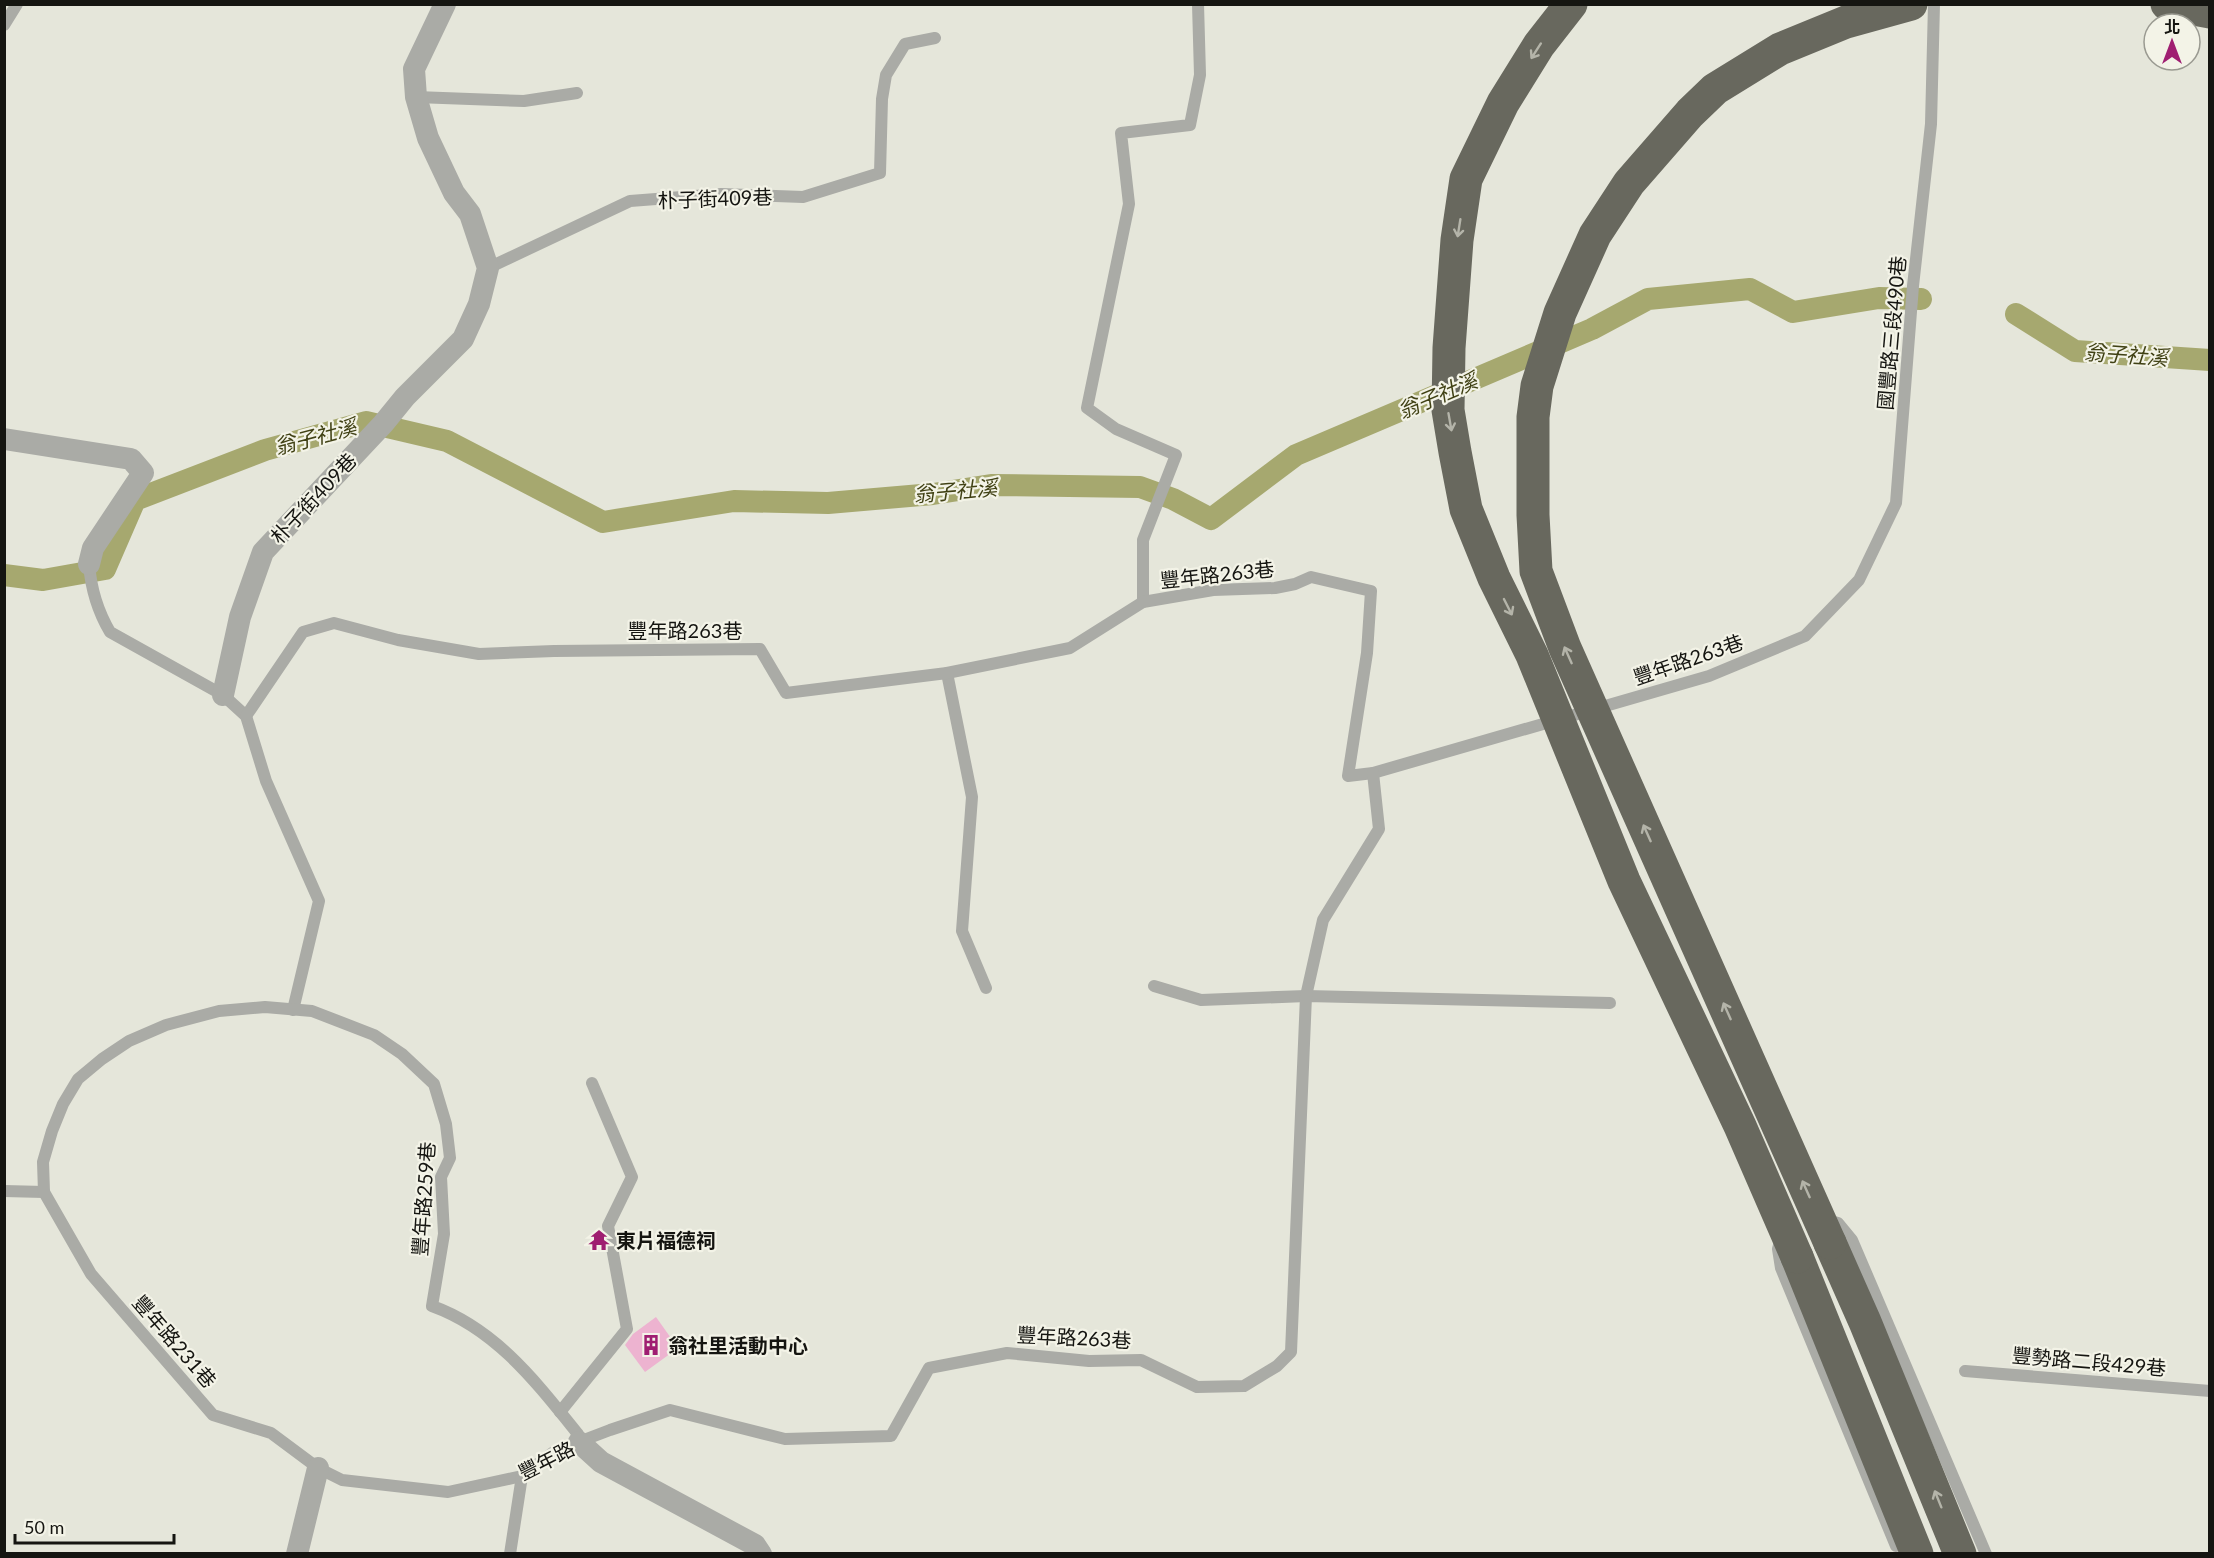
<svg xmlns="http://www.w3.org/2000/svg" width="2214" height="1558" font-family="Lato,'Noto Sans TC',sans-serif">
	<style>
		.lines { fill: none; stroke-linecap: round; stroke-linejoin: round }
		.canal { stroke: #a6a86f; stroke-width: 22 }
		.building { fill: #edb3d0 }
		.service { stroke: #aaaba6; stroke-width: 12 }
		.minor { stroke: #aaaba6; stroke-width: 22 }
		.motorway { stroke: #68685e; stroke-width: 33 }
		.motorway-bridge { stroke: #68685e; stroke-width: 33 }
		.oneway { stroke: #b4b4a9 }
		.labels { text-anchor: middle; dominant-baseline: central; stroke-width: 4.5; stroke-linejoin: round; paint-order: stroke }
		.street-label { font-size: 20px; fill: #151511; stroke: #f3f3e7 }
		.poi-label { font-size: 20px; font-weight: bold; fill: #151511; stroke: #f3f3e7; text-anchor: start }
		.water-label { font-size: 21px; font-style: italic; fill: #404114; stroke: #f3f3e7 }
	</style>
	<rect width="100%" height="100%" fill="#e5e6da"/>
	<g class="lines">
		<g class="canal">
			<polyline points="2016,314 2075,351 2210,360"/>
			<polyline points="4,575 43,580 105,569 135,500 265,450 366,422 447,441 603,522 734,501 828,503 933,494 991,485 1140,487 1173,499 1211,519 1296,455 1592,329 1648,299 1750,289 1793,312 1879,298 1921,299"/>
		</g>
	</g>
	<polygon class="building" points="656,1317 678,1348 645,1372 625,1345 633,1334"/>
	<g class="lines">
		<g class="service">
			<polyline points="4,25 17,4"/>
			<polyline points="416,97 524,101 577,93"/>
			<polyline points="488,268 630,201 721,194 803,197 880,173 882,99 886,75 905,44 935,38"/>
			<path d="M89,564C91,589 97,610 110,632L223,695L246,716L266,781L319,901L293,1010"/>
			<polyline points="1143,602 1143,540 1176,455 1116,429 1087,408 1129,204 1121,133 1190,125 1200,75 1198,4"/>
			<polyline points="947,673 972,797 962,931 986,988"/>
			<polyline points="246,716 303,632 334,623 398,640 479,654 554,651 760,649 786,693 947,673 1070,648 1143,602 1213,590 1275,588 1295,584 1311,577 1371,591 1367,653 1348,776 1373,773 1709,676 1805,636 1859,580 1896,503 1913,286 1931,124 1934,4"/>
			<polyline points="1154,986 1201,1000 1306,996 1610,1003"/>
			<polyline points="4,1191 44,1192"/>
			<polyline points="1827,1220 1838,1223 1852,1240 1986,1554"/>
			<polyline points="1780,1242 1778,1249 1781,1268 1896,1546"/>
			<polyline points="1965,1371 2210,1391"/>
			<polyline points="560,1412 627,1329 608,1226 632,1177 592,1083"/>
			<path d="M579,1442L578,1434C536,1382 496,1329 432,1306L444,1234L441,1177L450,1158L446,1124L434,1084L402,1054L374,1035L312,1011L265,1007L219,1011L166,1025L129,1041L102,1059L78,1079L63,1104L52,1131L43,1162L44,1192L91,1274L213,1415L271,1433L318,1468L342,1480L448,1492L522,1476L555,1451L610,1430L670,1410L785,1439L891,1436L929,1368L1007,1353L1089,1361L1141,1360L1197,1387L1244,1386L1277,1366L1291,1352L1306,996L1323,920L1379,829L1373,773"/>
			<polyline points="510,1554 522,1476"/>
		</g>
		<g class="minor">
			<polyline points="4,439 131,459 143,473 93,548 89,564"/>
			<polyline points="223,695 240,617 263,552 383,424 405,397 463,339 479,304 488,268 470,214 454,193 428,138 416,97 414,69 445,4"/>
			<polyline points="579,1442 601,1462 755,1545 761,1554"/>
			<polyline points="297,1554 318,1468"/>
		</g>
		<g class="motorway">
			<polyline points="2167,4 2210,12"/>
			<polyline points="1830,1243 1865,1322 1960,1554"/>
			<polyline points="1797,1257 1917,1554"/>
		</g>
		<g class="motorway-bridge">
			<polyline points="1571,4 1539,45 1503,103 1466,179 1457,240 1449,348 1448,410 1455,452 1466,509 1494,578 1532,655 1624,881 1740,1126 1797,1257"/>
			<polyline points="1830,1243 1565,648 1536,571 1533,515 1533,417 1537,386 1560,313 1595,235 1629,183 1690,113 1715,89 1780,49 1846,22 1911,4"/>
		</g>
	</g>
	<defs><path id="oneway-shaft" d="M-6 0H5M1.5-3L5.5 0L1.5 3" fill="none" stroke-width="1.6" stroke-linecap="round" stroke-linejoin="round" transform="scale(1.5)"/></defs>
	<g class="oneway">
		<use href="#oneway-shaft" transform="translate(1536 51) rotate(123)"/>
		<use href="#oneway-shaft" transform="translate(1459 228) rotate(99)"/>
		<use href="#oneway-shaft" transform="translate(1450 422) rotate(80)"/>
		<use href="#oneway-shaft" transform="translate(1508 607) rotate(63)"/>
		<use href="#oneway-shaft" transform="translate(1568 655) rotate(-114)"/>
		<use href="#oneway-shaft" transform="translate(1647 833) rotate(-114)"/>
		<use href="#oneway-shaft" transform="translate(1727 1011) rotate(-114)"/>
		<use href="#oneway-shaft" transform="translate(1806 1189) rotate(-114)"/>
		<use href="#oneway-shaft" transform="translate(1938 1499) rotate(-112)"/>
	</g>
	<defs>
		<symbol id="temple-bare" viewBox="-9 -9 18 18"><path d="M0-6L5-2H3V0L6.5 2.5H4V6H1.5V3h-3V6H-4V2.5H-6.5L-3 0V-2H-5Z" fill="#9f1e71" stroke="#f3f3e7" stroke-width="2.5" paint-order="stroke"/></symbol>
		<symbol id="building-bare" viewBox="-9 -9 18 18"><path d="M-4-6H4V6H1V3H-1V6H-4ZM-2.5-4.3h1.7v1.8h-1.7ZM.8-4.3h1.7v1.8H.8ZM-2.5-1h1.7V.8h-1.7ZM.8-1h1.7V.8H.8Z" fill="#9f1e71" stroke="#f3f3e7" stroke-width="2.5" paint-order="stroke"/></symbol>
	</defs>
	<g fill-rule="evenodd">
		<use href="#temple-bare" x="584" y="1225" width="30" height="30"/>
		<use href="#building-bare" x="636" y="1330" width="30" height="30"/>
	</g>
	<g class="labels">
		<g class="street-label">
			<text transform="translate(715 198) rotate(-2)">朴子街409巷</text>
			<text transform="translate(1891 333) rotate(-85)">國豐路三段490巷</text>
			<text transform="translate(313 498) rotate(-47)">朴子街409巷</text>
			<text transform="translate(1217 574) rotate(-6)">豐年路263巷</text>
			<text x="685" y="630">豐年路263巷</text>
			<text transform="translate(1688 659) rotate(-19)">豐年路263巷</text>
			<text transform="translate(423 1199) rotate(-86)">豐年路259巷</text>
			<text transform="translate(1074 1337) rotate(3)">豐年路263巷</text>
			<text transform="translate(175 1341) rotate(49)">豐年路231巷</text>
			<text transform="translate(2089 1361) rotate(5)">豐勢路二段429巷</text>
			<text transform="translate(546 1460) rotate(-27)">豐年路</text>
		</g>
		<g class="poi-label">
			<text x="616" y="1240">東片福德祠</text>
			<text x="668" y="1345">翁社里活動中心</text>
		</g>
		<g class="water-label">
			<text transform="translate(2126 354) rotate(4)">翁子社溪</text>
			<text transform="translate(1437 395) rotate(-23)">翁子社溪</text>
			<text transform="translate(315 436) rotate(-15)">翁子社溪</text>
			<text transform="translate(955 490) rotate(-5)">翁子社溪</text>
		</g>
	</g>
	<rect width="2214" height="1558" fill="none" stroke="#151511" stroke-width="12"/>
	<g transform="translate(2172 42)"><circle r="28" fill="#f3f3e7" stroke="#9a9a91" stroke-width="1.5"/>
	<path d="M0-4.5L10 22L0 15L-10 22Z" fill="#9f1e71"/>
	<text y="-9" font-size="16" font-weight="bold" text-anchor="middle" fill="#151511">北</text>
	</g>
	<path d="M15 1534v9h159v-9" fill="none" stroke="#151511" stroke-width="3"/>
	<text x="24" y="1534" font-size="18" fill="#151511" stroke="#f3f3e7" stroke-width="4.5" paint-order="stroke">50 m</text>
</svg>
